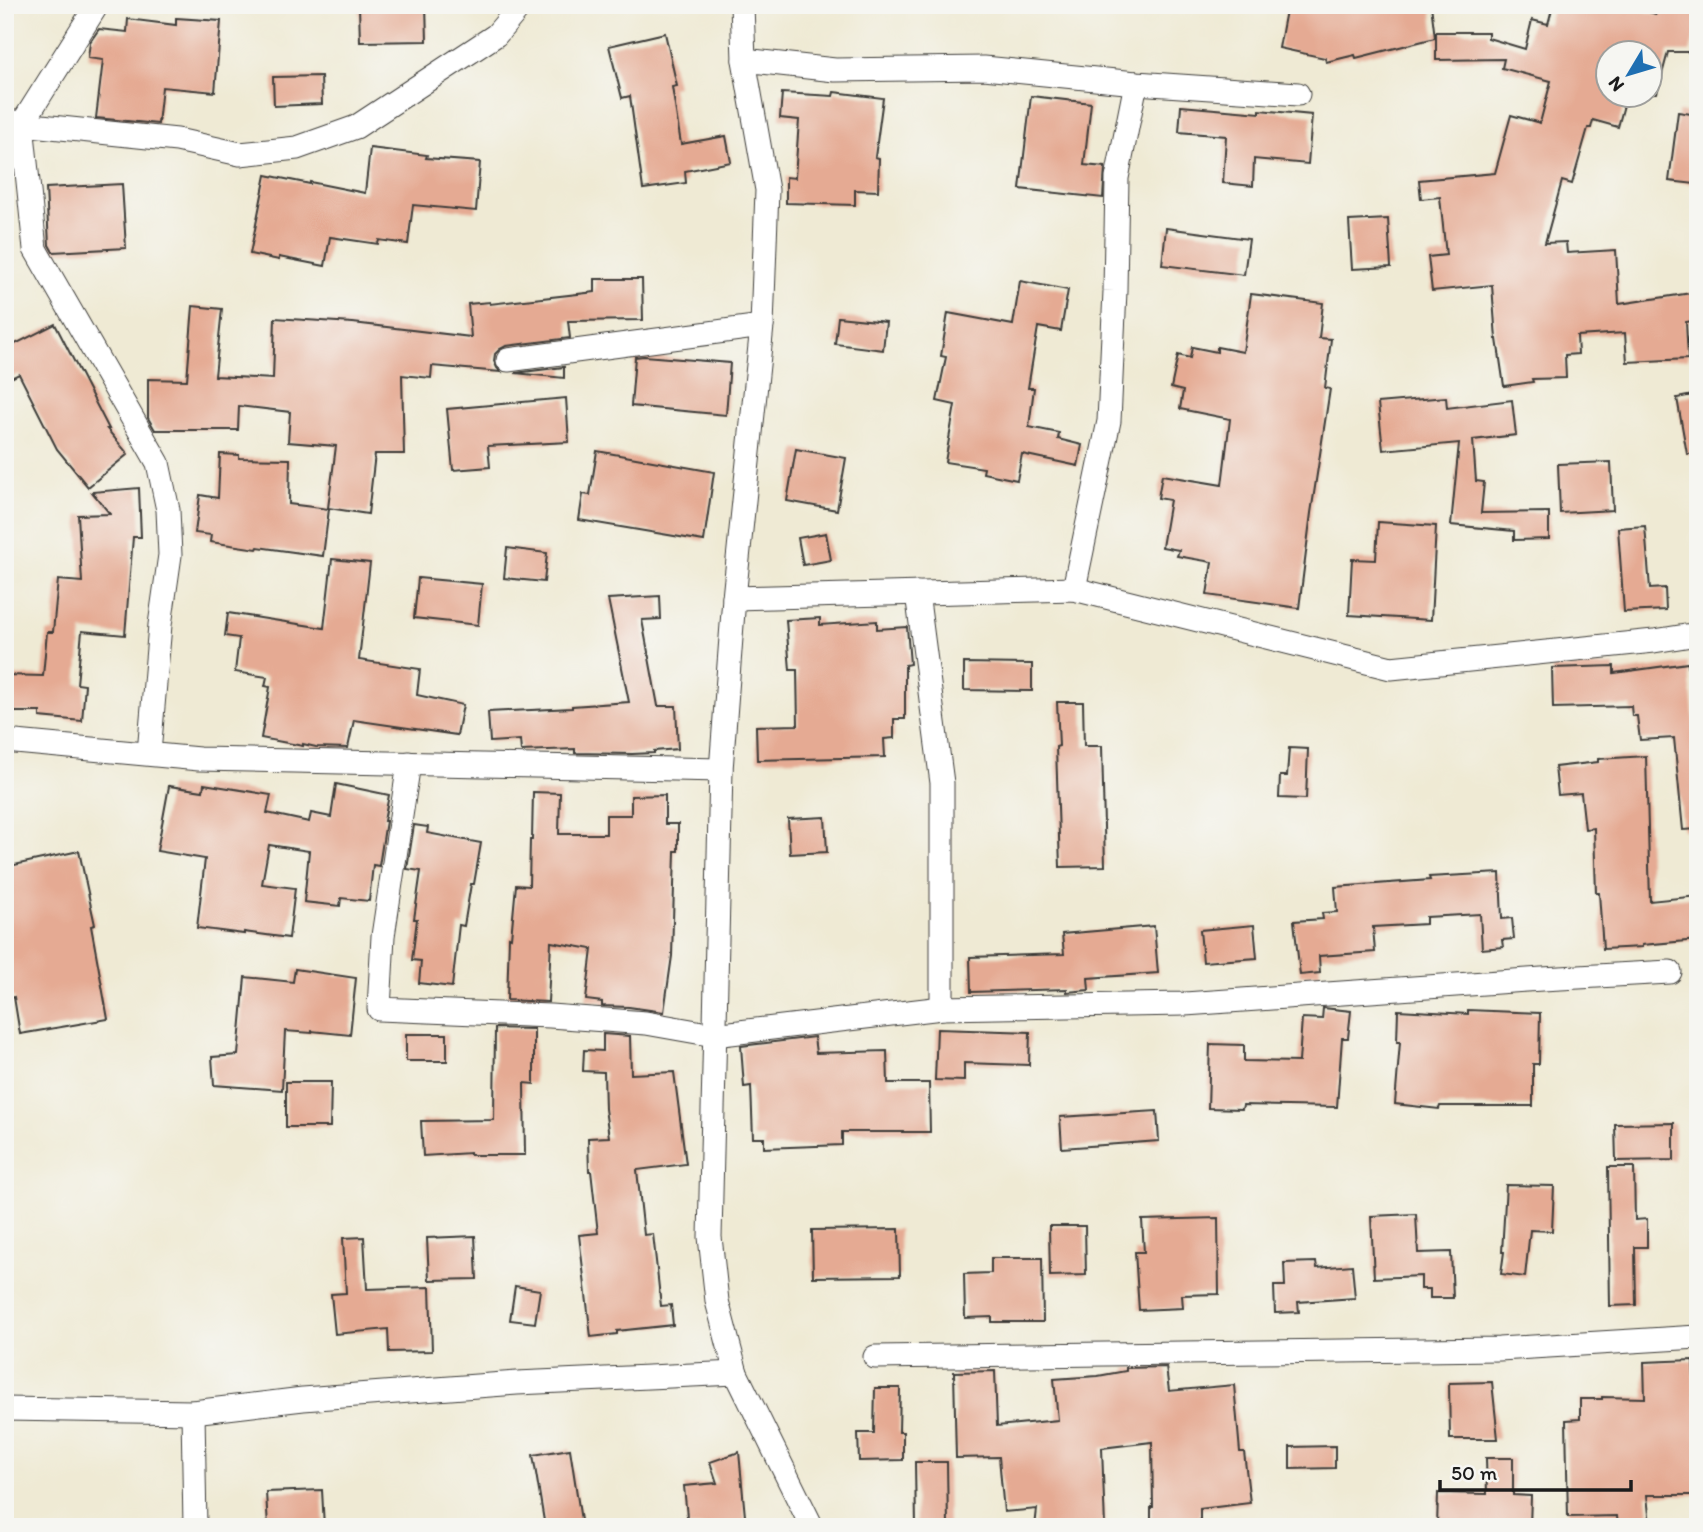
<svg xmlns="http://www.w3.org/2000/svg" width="1703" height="1532" font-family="Itim,sans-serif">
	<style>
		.building { fill: #e5aa93 }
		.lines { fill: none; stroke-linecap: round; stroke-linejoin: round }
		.minor-casing { stroke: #3c3b38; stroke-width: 25 }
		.minor { stroke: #fff; stroke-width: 23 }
	</style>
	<rect width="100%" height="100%" fill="#f6f6f2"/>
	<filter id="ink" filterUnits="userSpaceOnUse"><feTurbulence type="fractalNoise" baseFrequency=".0143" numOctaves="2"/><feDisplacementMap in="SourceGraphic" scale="14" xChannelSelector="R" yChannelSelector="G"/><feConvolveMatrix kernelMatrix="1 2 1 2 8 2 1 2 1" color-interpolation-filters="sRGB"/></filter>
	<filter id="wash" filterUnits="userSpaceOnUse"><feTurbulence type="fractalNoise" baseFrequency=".00686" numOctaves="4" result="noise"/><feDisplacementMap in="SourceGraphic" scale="28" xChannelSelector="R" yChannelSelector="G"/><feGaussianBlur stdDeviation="1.57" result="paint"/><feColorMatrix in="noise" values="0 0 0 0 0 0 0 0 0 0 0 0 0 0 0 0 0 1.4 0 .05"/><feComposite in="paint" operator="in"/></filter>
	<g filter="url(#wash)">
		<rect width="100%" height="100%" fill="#efead4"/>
		<g id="blocks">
			<g class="building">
				<polygon points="359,5 426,5 427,41 360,42"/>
				<polygon points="1287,5 1431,5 1435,38 1356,58 1355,55 1326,62 1325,58 1279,48"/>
				<polygon points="1553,5 1623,5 1656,14 1658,5 1698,5 1698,24 1690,52 1668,52 1657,93 1650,93 1650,52 1608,52 1608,94 1627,94 1618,127 1593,120 1591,128 1588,128 1572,184 1562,181 1545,243 1566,242 1567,253 1616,250 1619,304 1698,292 1698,320 1686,322 1688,359 1627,362 1625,333 1577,336 1578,354 1565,355 1566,378 1532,379 1533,382 1504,386 1497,339 1496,339 1492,285 1432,291 1428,257 1446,255 1440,197 1421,199 1419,180 1495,173 1511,115 1540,123 1551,81 1502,68 1504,59 1436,60 1436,32 1488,32 1488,38 1525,49 1532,20 1548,24"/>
				<polygon points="176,18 221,21 215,92 162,87 158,124 96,118 103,60 88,58 90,42 99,29 127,32 128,19 176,25"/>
				<polygon points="665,33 677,86 672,87 681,144 726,136 731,162 685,171 686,183 643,189 630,96 622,98 609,46"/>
				<polygon points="321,76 322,104 274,106 273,77"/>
				<polygon points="834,92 883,98 875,157 879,158 878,191 855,190 855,205 786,203 786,177 795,178 799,120 780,118 782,93 833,96"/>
				<polygon points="1031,96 1091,103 1084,165 1105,167 1103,198 1020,189"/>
				<polygon points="1181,106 1260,113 1260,110 1312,115 1308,164 1254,159 1253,186 1223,183 1226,136 1179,132"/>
				<polygon points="1678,112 1698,115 1698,166 1695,184 1669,181"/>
				<polygon points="370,148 427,155 426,158 480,162 476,211 413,205 408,244 379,240 378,244 330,237 325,266 279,257 279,260 250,254 266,175 310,184 310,182 365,193"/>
				<polygon points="122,184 126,248 53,252 49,245 46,188"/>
				<polygon points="1388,219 1391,267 1352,269 1349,221"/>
				<polygon points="1166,228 1249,239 1244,275 1162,265"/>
				<polygon points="595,279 642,279 643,320 568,321 570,338 506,346 500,349 495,354 494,361 497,368 501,372 432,366 431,378 402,375 404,454 375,454 368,514 328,508 336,446 288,442 290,412 239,406 238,430 155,430 148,418 148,379 187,380 193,306 222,309 215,376 273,379 275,318 353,323 471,337 468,304 490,302 490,304 595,292"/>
				<polygon points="1020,281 1068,290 1061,331 1038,327 1028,388 1034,388 1029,427 1059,433 1058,439 1082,445 1078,466 1022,454 1017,480 983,473 984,468 945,462 955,405 937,401 946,357 941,356 948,313 1013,325"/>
				<polygon points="1251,294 1323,303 1319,338 1331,339 1325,388 1330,389 1311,513 1299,608 1207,595 1212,562 1177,556 1179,550 1162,547 1170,500 1158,498 1162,475 1222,485 1230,419 1180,409 1183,391 1171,388 1178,355 1190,358 1192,347 1217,352 1217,347 1243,352"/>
				<polygon points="838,317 886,322 883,350 835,344"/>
				<polygon points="55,324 109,429 107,429 128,454 88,487 57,449 19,374 5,381 5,349"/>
				<polygon points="644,356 730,363 726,415 631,406 635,357"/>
				<polygon points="564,367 564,378 515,373"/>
				<polygon points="1698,394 1698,453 1687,454 1677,398"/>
				<polygon points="1446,397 1447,408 1512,400 1516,435 1473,440 1476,481 1484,482 1481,513 1549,512 1549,539 1514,540 1514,531 1451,525 1459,443 1383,450 1378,403"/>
				<polygon points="566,398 569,442 488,446 490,467 453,470 447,409"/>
				<polygon points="796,449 846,458 837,510 787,501"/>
				<polygon points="597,451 714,472 704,541 579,520 583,494 590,495"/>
				<polygon points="220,454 239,455 239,458 290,459 289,504 329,509 323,556 258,547 257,549 210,542 211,535 195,533 200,495 218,498"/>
				<polygon points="1611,462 1613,510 1560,513 1558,464"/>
				<polygon points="139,488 141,537 133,537 125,635 82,631 77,684 85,685 82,721 40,717 40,712 5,712 5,675 43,676 47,632 53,632 58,580 82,582 78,515 110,514 92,492"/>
				<polygon points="1378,522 1436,526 1431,620 1349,615 1352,559 1376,560"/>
				<polygon points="1645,526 1650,589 1665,588 1666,610 1624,612 1618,528"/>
				<polygon points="826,533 831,560 803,565 798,538"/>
				<polygon points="507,548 547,553 544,582 504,578"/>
				<polygon points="332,559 370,563 359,660 420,669 417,695 463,705 457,735 354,720 348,748 316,747 303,744 303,746 261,738 270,687 265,686 267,677 235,672 239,638 225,636 228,613 324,628"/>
				<polygon points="418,578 482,584 478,625 414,618"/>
				<polygon points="660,596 661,619 642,620 658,706 676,706 678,749 654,751 654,753 632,754 575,753 575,749 521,751 520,740 490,742 488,712 572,708 572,706 629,702 608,599"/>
				<polygon points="820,618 820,625 877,621 877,629 907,627 910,664 905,665 905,719 894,719 894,738 884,739 885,757 757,760 756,726 798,725 797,670 790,670 786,620"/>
				<polygon points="964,663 1032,664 1032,691 964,690"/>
				<polygon points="1688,663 1698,758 1698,829 1683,830 1674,738 1640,740 1637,716 1632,716 1631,706 1553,708 1552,668 1614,666 1614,673"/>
				<polygon points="1057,702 1083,702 1084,746 1102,746 1105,866 1060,867 1056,747 1059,746"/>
				<polygon points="1289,748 1308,749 1306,799 1279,798 1280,776 1287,776"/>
				<polygon points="1646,756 1650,901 1698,896 1698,940 1642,945 1642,947 1603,949 1599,893 1596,893 1594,828 1585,829 1581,793 1558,795 1555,767 1598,762 1598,759"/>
				<polygon points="204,784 271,795 267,813 309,822 311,813 331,817 336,784 389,795 384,821 386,821 379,866 373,865 369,901 341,898 340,906 304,902 309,851 269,845 262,884 295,888 289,938 244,932 244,934 197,928 205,859 157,851 169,786 203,791"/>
				<polygon points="533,792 560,793 559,834 606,834 606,815 631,815 631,796 665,795 665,824 678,824 678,851 675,851 672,956 664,1012 629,1007 602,1006 602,1002 586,1000 592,949 551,942 548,1002 507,1000 509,937 511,938 516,885 529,886 530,840 532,840"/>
				<polygon points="825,817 827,852 790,854 788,819"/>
				<polygon points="414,825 428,827 427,833 481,843 474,884 471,884 464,926 459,925 452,987 419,983 421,961 412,960 417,919 414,919 421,871 407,869"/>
				<polygon points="79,851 95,925 91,926 108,1019 20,1034 14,997 5,999 5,867"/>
				<polygon points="1500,873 1502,919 1512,918 1514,939 1502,940 1503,947 1482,949 1480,914 1426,917 1426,924 1373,927 1375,952 1319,956 1320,973 1300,975 1294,921 1323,919 1322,913 1337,912 1335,887 1430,880 1429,877"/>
				<polygon points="1254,925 1257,958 1203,962 1200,930"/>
				<polygon points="1154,926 1158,973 1088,978 1089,990 1067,992 1067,989 971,992 970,957 1064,954 1062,934"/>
				<polygon points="295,969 356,978 350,1035 312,1031 312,1033 285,1031 282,1090 214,1085 212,1057 238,1055 245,977 293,982"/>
				<polygon points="1323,1008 1351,1011 1348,1038 1342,1038 1337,1107 1243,1105 1242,1109 1208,1108 1210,1044 1244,1045 1244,1061 1299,1062 1302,1018 1322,1019"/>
				<polygon points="1398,1010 1468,1014 1468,1010 1540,1013 1539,1064 1533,1064 1533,1106 1440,1106 1439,1109 1395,1104 1400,1042 1397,1042"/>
				<polygon points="495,1028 534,1029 534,1084 524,1083 525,1155 470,1155 470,1153 423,1156 421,1121 494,1120"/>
				<polygon points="937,1029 1030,1032 1029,1065 964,1063 964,1081 935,1080"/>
				<rect x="406" y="1034" width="41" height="27"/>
				<polygon points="603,1034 630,1036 631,1074 674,1072 686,1164 637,1170 644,1235 653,1234 661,1306 671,1305 673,1325 617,1331 617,1334 591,1337 579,1235 598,1233 591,1171 589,1171 588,1138 609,1137 605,1109 604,1072 583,1071 584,1050 603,1051"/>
				<polygon points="814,1037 816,1053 887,1051 888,1083 929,1083 930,1132 842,1132 842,1145 764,1148 764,1138 753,1138 751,1086 744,1087 741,1046"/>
				<polygon points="286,1082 331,1082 330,1127 286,1127"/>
				<polygon points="1157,1111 1159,1141 1062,1148 1060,1117"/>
				<polygon points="1674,1123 1674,1160 1616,1161 1615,1124"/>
				<polygon points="1608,1167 1634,1167 1635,1220 1647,1219 1647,1247 1635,1247 1636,1305 1610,1306"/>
				<polygon points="1506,1185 1554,1186 1552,1231 1530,1230 1525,1277 1501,1274 1504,1252 1502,1252"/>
				<polygon points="1416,1214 1418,1253 1451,1252 1453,1298 1430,1298 1430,1289 1421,1289 1421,1276 1374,1278 1371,1216"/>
				<polygon points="1218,1218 1219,1294 1182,1295 1183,1308 1139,1310 1135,1252 1144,1252 1142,1220"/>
				<polygon points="1049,1226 1085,1226 1086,1275 1050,1276"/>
				<polygon points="899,1229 900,1276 813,1277 812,1230"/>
				<polygon points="475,1236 477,1279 429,1280 427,1238"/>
				<polygon points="364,1237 367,1289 430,1287 432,1351 389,1352 388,1329 335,1334 331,1294 346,1293 343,1238"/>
				<polygon points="991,1258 1042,1258 1043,1322 992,1322 992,1317 965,1318 964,1274 991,1273"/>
				<polygon points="1316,1262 1317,1268 1352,1265 1355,1298 1298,1302 1299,1312 1275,1313 1274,1286 1285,1286 1284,1263"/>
				<polygon points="515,1286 540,1290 535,1323 510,1320"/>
				<polygon points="1693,1360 1695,1399 1698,1399 1698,1495 1647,1495 1650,1525 1618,1527 1617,1516 1568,1517 1566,1420 1580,1419 1580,1399 1602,1399 1602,1397 1645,1398 1644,1362"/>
				<polygon points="1166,1367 1169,1391 1234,1385 1240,1452 1244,1452 1250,1503 1200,1509 1200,1527 1151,1527 1151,1507 1153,1507 1152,1442 1102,1448 1105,1527 1035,1527 1037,1509 1004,1512 999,1457 956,1458 954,1372 995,1371 997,1426 1058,1420 1054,1379 1098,1376 1126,1371 1126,1368"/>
				<polygon points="1492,1382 1498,1439 1450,1439 1449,1383"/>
				<polygon points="875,1388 900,1388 899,1432 903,1432 903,1460 859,1461 858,1433 874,1433"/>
				<polygon points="1335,1446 1335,1468 1290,1469 1290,1447"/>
				<polygon points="570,1449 582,1527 545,1527 533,1455"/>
				<polygon points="739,1452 746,1527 688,1527 684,1486 717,1483 710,1462"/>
				<polygon points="1486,1458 1513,1458 1513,1495 1531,1496 1530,1527 1437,1527 1438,1493 1487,1494"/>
				<polygon points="915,1462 947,1462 948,1527 916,1527"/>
				<polygon points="322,1490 324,1527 268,1527 266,1492"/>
			</g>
		</g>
	</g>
	<g filter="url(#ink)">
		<use href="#blocks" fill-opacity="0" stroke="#3c3b38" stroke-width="2"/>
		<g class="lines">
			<defs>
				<g id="minor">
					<polyline points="97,5 22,124 35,249 158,463 168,510 170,555 160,625 149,753"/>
					<polyline points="742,5 744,60 767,190 762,326 734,598 721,770 710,1237 717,1301 736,1373 812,1527"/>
					<polyline points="744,60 835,70 984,68 1136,83 1298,94"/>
					<polyline points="5,120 22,124 177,140 240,154 297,148 356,127 496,35 518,9 518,5"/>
					<polyline points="508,360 762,326"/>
					<polyline points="1074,589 1109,421 1115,291 1117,178 1136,83"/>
					<polyline points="917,593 942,783 942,1008"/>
					<polyline points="734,598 1074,589 1391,668 1654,641 1698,634"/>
					<polyline points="5,741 199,759 721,770"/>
					<polyline points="409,763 383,936 379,1009 550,1016 646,1023 714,1035 942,1008 1185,1004 1542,979 1670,972"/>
					<polyline points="875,1357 1499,1349 1698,1337"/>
					<polyline points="5,1409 193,1412 303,1399 517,1383 736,1373"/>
					<polyline points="193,1412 195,1527"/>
				</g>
			</defs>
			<use href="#minor" class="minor-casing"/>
			<use href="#minor" class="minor"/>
		</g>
	</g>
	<rect width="1703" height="1532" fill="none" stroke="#f6f6f2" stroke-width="28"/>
	<g transform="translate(1629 74) rotate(232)"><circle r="33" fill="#f6f6f2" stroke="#9f9f9c" stroke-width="2"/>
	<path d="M0-5L12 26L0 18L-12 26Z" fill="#1f6fb2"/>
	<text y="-10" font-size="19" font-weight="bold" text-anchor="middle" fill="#1c1c1c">N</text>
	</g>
	<path d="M1440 1480v10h191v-10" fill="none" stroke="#1c1c1c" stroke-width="3.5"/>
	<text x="1451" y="1480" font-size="21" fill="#1c1c1c" stroke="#f6f6f2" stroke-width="5" paint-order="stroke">50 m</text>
</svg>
